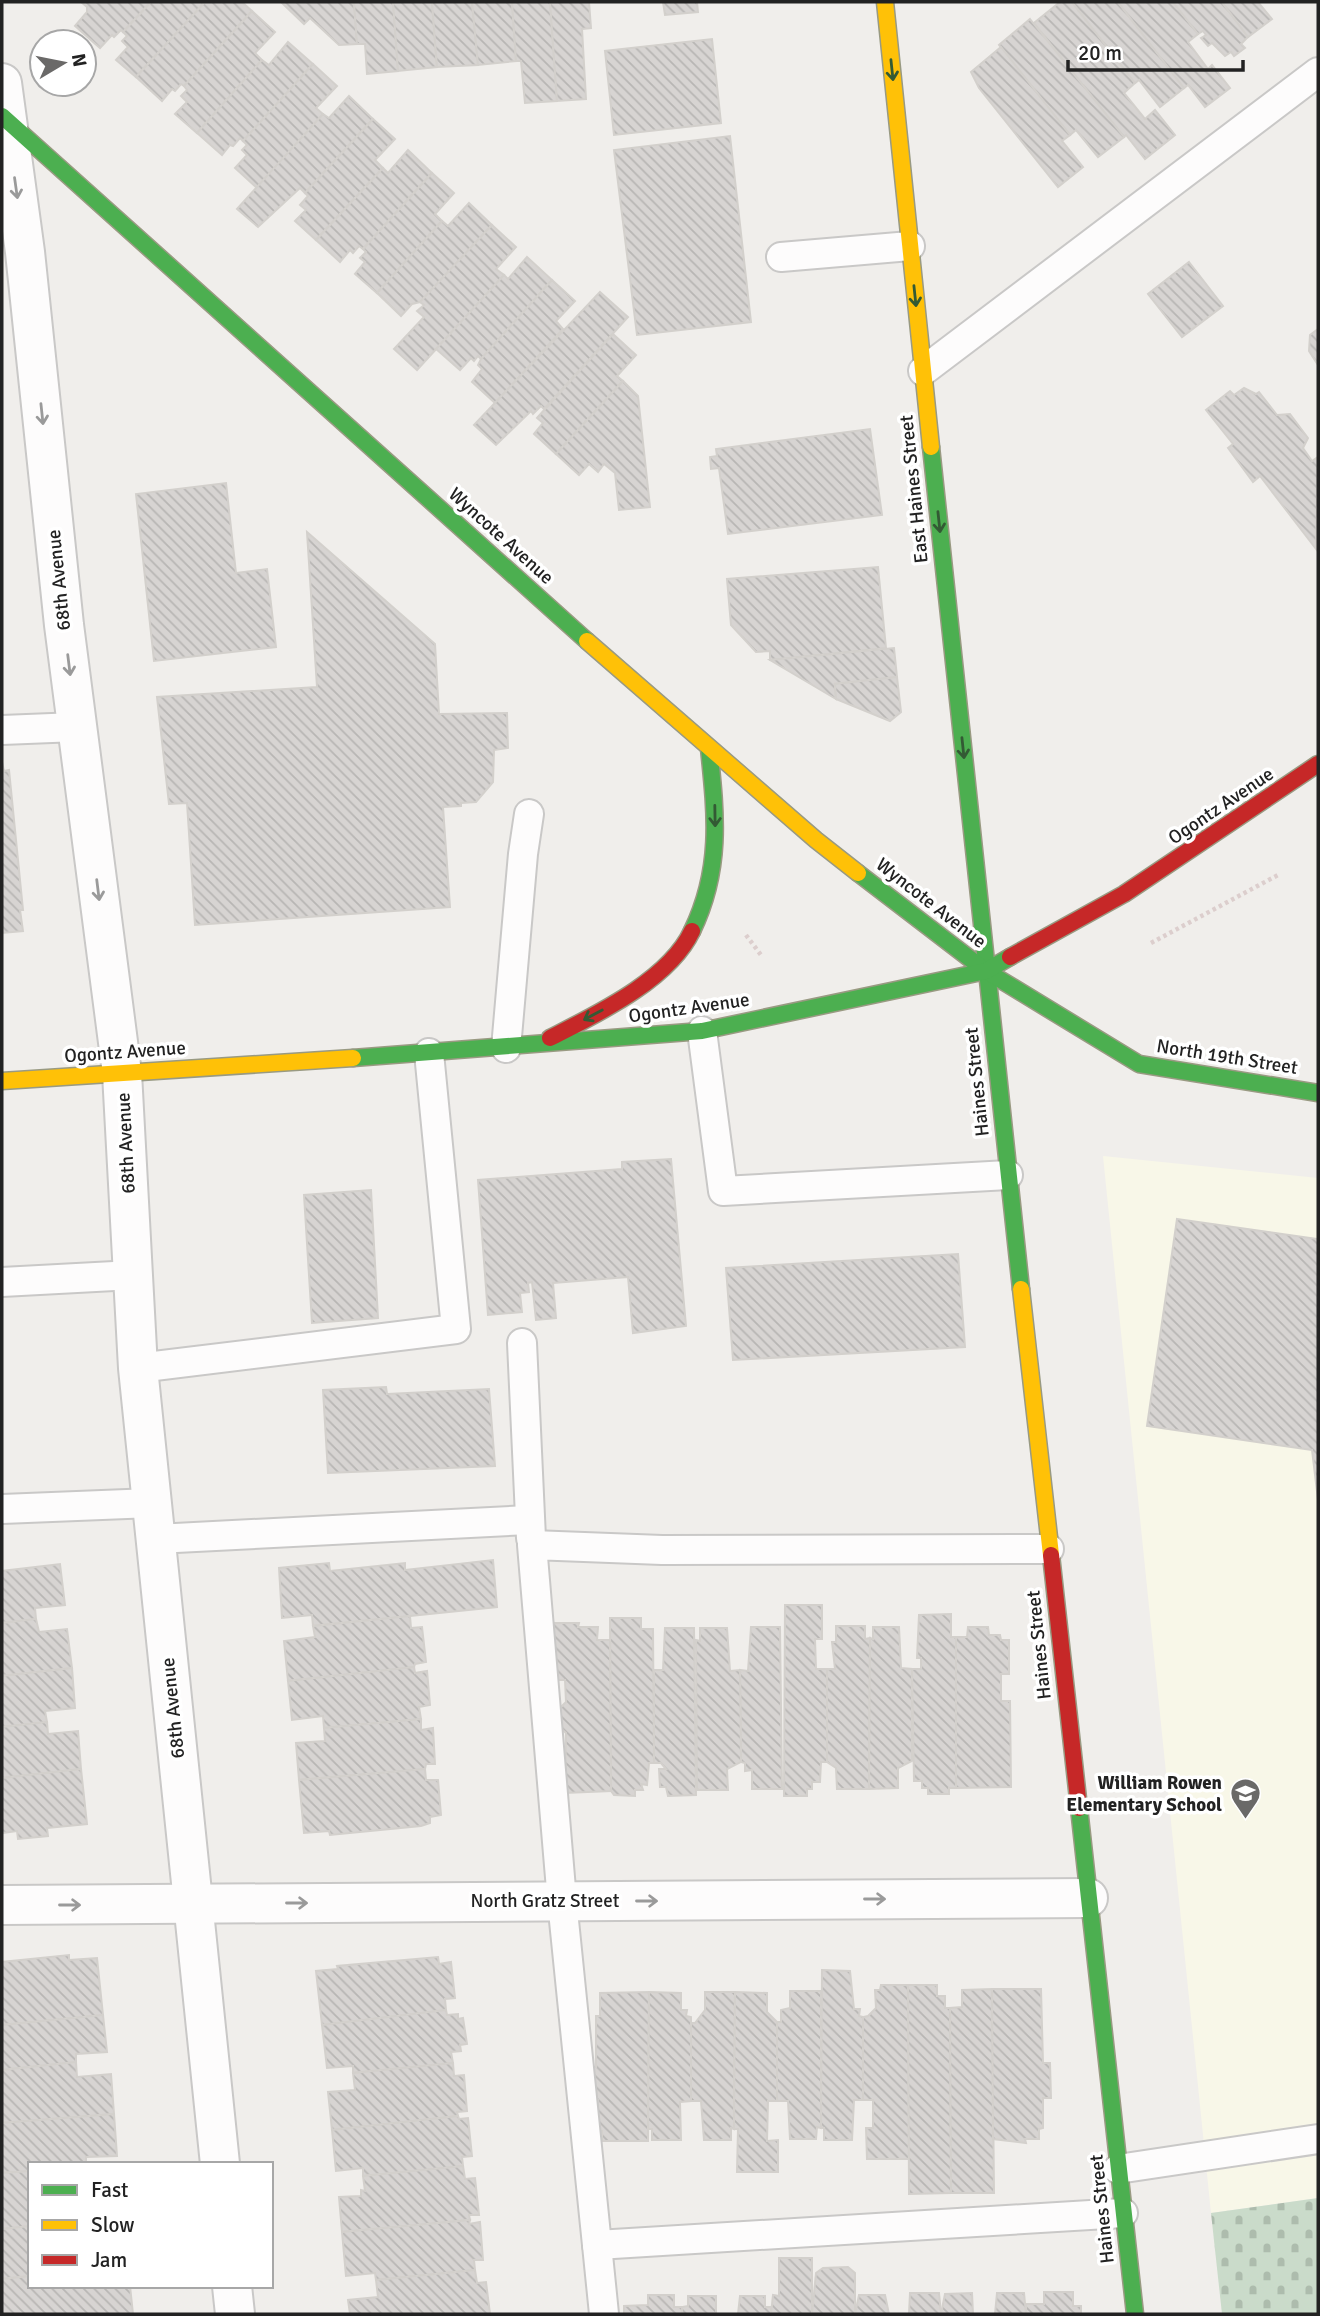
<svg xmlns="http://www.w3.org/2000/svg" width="1320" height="2316" font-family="Signika,sans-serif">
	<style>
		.education { fill: #f8f7e8 }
		.cemetery { fill: url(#cemetery-stones) }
		.building { fill: url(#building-back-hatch); stroke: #d3d0cc; stroke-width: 2 }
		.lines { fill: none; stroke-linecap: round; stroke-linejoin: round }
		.lane-casing { stroke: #c9c8c7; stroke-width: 32 }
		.street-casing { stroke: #c9c8c7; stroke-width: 42 }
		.fast-casing { stroke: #999a82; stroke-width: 19 }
		.slow-casing { stroke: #999a82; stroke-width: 19 }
		.jam-casing { stroke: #999a82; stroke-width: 19 }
		.path { stroke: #dccecd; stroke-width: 4.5; stroke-dasharray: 3.5 3.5; stroke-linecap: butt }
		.lane { stroke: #fdfcfc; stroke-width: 28 }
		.street { stroke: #fdfcfc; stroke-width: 38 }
		.fast { stroke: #4caf50; stroke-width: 16 }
		.slow { stroke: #ffc107; stroke-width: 16 }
		.jam { stroke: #c62828; stroke-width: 16 }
		.oneway { stroke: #335a34 }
		.oneway2 { stroke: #9a9a9a }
		.labels { text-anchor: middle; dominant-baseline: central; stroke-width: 7; stroke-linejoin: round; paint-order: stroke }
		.street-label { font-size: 19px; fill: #222; stroke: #fff }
		.poi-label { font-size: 19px; font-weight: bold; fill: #222; stroke: #fff; text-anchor: end }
	</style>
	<defs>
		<pattern id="cemetery-stones" width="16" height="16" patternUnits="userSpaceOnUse" patternTransform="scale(1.75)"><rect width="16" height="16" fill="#cadbca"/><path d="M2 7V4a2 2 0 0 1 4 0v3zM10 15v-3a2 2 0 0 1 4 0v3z" fill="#adbcad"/></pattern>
		<pattern id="building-back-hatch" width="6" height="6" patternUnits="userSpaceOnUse" patternTransform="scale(1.75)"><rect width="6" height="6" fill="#d7d4d2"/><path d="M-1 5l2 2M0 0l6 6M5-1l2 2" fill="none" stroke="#b8b6b4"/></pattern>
	</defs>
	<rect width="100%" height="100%" fill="#f0eeeb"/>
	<polygon class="education" points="1103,1156 1318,1178 1318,2198 1211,2213"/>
	<polygon class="cemetery" points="1318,2198 1318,2314 1222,2314 1211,2213"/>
	<g class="building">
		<polygon points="81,2 151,2 123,32 121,30 114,37 112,35 100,48 75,26 87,12 87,7"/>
		<polygon points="151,2 205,2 136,77 116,60 128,47 122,41 127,36 123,32"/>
		<polygon points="205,2 242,2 252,11 184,86 181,84 175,91 172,89 162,101 136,77"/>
		<polygon points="281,2 354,2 357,44 339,45 310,18 304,24"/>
		<polygon points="354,2 393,2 398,71 367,74 365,44 357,44"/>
		<polygon points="393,2 432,2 437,67 398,71"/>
		<polygon points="432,2 472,2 478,65 437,67"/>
		<polygon points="472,2 512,2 516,61 478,65"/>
		<polygon points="512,2 550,2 557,101 525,103 521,61 516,61"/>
		<polygon points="550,2 589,2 591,28 582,29 586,99 557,101"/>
		<polygon points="663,2 697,2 698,12 665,15"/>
		<polygon points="1060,2 1072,2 1135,83 1124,93 1145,119 1155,110 1175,135 1145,159 1126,135 1124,137 1034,23"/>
		<polygon points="1072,2 1118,2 1184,88 1160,107 1139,80 1135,83"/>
		<polygon points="1118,2 1173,2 1198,34 1188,42 1208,69 1212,65 1230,88 1205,107 1188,85 1184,88"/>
		<polygon points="1173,2 1222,2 1248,37 1241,44 1245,48 1234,56 1231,52 1225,56 1212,43 1208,46 1201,38 1206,35 1203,31 1198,34"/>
		<polygon points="1222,2 1258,2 1272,19 1248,37"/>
		<polygon points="252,11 275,32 255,53 262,60 197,133 175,114 187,102 181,96 187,90 184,86"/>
		<polygon points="1030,19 1124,137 1098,157 1076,130 1070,135 999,45"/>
		<polygon points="712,39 721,123 614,135 605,51"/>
		<polygon points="288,42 313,64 243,141 240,138 233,146 230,145 222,155 197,133 262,60 269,65"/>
		<polygon points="1001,47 1070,135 1062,141 1083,167 1058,187 979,88 971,72"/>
		<polygon points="313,64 337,86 316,108 323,114 257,188 235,168 247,155 242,150 247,145 243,141"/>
		<polygon points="349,96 373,119 305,193 300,188 258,227 237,209 323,114 329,118"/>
		<polygon points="373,119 395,139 375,160 383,168 316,240 295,221 306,210 300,205 308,196 305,193"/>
		<polygon points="730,136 751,322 637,335 614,150"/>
		<polygon points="408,150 432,173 363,249 359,246 353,253 350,250 340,262 316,240 383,168 388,173"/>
		<polygon points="432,173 454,193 435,214 442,221 377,293 355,274 365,262 360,258 366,252 363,249"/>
		<polygon points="469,203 492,225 420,302 412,304 401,316 377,293 442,221 448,226"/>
		<polygon points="492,225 516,247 496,269 504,275 417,370 394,349 424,317 417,311 424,305 420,302"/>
		<polygon points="527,257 552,280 481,359 478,356 474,361 471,358 460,370 436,349 504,275 508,279"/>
		<polygon points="1189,262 1223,306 1182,337 1148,294"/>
		<polygon points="552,280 575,301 556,321 563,329 495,403 472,382 482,369 478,365 481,359"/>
		<polygon points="600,292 628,317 544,409 541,406 533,414 531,411 496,445 474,425"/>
		<polygon points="1318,329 1318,365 1309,351 1310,335"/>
		<polygon points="613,334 636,355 617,376 623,381 556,454 534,434 543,423 537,418"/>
		<polygon points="623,381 638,396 650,507 619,510 615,473 604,464 598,472 589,464 579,475 556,454"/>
		<polygon points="1244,388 1256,394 1259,392 1277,415 1290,414 1308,438 1303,448 1312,461 1318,457 1316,549 1260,476 1253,482 1228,448 1233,444 1206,410 1230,391 1234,395"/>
		<polygon points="870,429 882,515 728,534 719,468 711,469 710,457 717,456 716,449"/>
		<polygon points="226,483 236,573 267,569 276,647 154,661 136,494"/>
		<polygon points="307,532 435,644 439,714 507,713 508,748 494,750 493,782 476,802 461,803 461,806 443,807 450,907 195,925 187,803 169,804 157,697 317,687"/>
		<polygon points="878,567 886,648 770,660 770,651 756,652 731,625 727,579"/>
		<polygon points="894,648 897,677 835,684 836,699 770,660"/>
		<polygon points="897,677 901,712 890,721 836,699 835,684"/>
		<polygon points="2,762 4,771 9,770 23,910 20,910 23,931 2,933"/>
		<polygon points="671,1159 686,1326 633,1333 628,1277 553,1283 556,1318 536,1320 532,1282 528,1283 529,1292 520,1293 522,1312 488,1315 478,1180 622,1169 622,1162"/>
		<polygon points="371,1190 378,1318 312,1323 304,1195"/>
		<polygon points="1177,1219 1318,1239 1318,1500 1312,1450 1147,1426"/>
		<polygon points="958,1254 965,1347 733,1360 726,1268"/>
		<polygon points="386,1387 387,1394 489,1389 495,1466 328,1473 323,1390"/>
		<polygon points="493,1560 497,1607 313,1626 312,1615 282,1618 279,1568 329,1563 330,1571 405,1563 405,1570"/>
		<polygon points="60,1564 65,1605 35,1608 36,1619 2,1623 2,1571"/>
		<polygon points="785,1605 822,1605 822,1639 815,1639 816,1669 827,1669 827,1762 821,1762 820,1782 812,1782 812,1789 807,1789 807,1796 784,1796"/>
		<polygon points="951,1614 951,1637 956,1637 956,1788 949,1788 949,1794 928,1794 928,1788 922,1788 922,1781 914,1781 912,1669 921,1669 921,1658 917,1658 919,1615"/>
		<polygon points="410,1616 411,1628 422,1627 426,1662 415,1664 414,1667 288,1681 284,1641 315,1637 313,1626"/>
		<polygon points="610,1618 641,1618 641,1629 653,1629 654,1763 649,1763 647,1785 641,1784 643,1790 635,1790 635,1796 614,1795 611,1791"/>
		<polygon points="36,1619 39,1632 67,1629 72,1668 2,1676 2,1623"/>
		<polygon points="553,1623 579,1623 578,1627 598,1627 597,1640 610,1640 611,1791 565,1793 566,1733 558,1726 558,1710 566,1702 565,1680 554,1680"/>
		<polygon points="836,1626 865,1626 865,1639 870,1638 869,1789 837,1789 836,1768 827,1762 827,1669 835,1669 832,1642 836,1642"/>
		<polygon points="751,1627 780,1627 782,1789 752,1789 752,1770 745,1771 745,1763 741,1762 740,1670 748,1671"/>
		<polygon points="873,1627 899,1627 901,1668 912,1669 912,1761 898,1768 898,1788 869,1789 870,1638 873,1639"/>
		<polygon points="968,1627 988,1627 989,1635 1000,1635 1001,1640 1009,1640 1009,1674 1001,1674 1001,1701 1010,1701 1011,1787 956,1788 956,1637 967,1637"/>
		<polygon points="665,1628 694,1628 696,1795 668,1796 666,1787 660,1787 659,1769 666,1769 661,1763 654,1763 654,1670 663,1670"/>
		<polygon points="700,1628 727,1628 730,1671 740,1670 741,1762 727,1769 728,1790 697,1790 696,1640 700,1641"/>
		<polygon points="414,1667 415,1673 427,1671 430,1705 419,1707 421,1719 324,1728 323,1716 292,1720 288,1681"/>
		<polygon points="72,1668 75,1708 45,1711 47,1722 2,1727 2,1676"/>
		<polygon points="421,1719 421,1730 433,1728 435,1764 426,1764 425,1769 299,1780 296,1743 325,1741 324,1728"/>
		<polygon points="47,1722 48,1734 78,1731 81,1769 2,1778 2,1727"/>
		<polygon points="81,1769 87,1824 47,1828 48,1836 18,1839 17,1831 2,1833 2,1778"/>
		<polygon points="425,1769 426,1780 438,1780 441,1815 430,1817 430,1823 421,1826 330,1835 329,1831 304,1833 299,1780"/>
		<polygon points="69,1955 69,1960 97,1958 103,2015 2,2025 2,1962"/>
		<polygon points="438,1957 439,1964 451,1962 455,1998 445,1999 446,2010 322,2025 316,1971 338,1969 337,1966"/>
		<polygon points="822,1970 850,1971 854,2009 860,2009 859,2016 863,2017 863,2100 854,2100 852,2140 824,2140 824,2128 821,2128"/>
		<polygon points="881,1985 908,1985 909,2159 867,2159 866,2128 873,2128 873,2100 863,2100 863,2017 868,2016 876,2008 875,1990 880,1990"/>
		<polygon points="908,1985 937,1985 937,1996 945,1996 945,2008 950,2008 951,2193 909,2194"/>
		<polygon points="992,1989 994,2193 951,2193 950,2008 962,2007 962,1990"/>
		<polygon points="992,1989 1041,1989 1043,2063 1050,2063 1051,2098 1043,2098 1043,2128 1039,2129 1039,2139 1025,2139 1026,2143 993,2139"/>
		<polygon points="790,1991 821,1991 821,2128 817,2127 816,2139 790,2139 788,2101 777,2101 777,2022 781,2022 781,2010 790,2008"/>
		<polygon points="649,1992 648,2141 602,2141 602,2131 597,2131 598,2100 590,2100 590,2067 596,2067 596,2016 600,2016 600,1993"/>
		<polygon points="649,1992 681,1993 681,2010 687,2010 686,2016 691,2017 691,2101 680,2102 681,2140 652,2140 652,2129 648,2129"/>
		<polygon points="705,1992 735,1992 734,2129 731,2128 731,2140 704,2140 701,2101 691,2101 691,2023 695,2023 705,2010"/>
		<polygon points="735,1992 767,1993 767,2012 777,2022 777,2101 768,2101 767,2141 778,2140 778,2172 737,2172 738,2129 734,2129"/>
		<polygon points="446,2010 447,2015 458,2014 458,2019 463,2018 467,2044 460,2045 461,2051 451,2052 453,2063 353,2073 353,2066 327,2068 322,2025"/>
		<polygon points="103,2015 107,2052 76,2054 76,2062 2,2070 2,2025"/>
		<polygon points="76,2062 77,2077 111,2074 114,2114 2,2123 2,2070"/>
		<polygon points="453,2063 454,2076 464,2075 467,2111 457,2112 458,2116 332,2130 328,2092 355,2090 353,2073"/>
		<polygon points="114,2114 117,2156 86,2157 86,2164 30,2164 30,2171 2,2173 2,2123"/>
		<polygon points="458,2116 459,2119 468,2118 472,2156 462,2157 463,2166 363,2176 363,2168 336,2171 332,2130"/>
		<polygon points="463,2166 465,2179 475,2178 479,2215 469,2215 470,2220 342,2232 339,2197 361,2196 361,2190 365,2191 363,2176"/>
		<polygon points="30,2171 30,2226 2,2229 2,2173"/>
		<polygon points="470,2220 469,2224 480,2222 483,2260 474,2260 475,2270 376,2280 375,2273 346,2276 342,2232"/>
		<polygon points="30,2226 30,2276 2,2279 2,2229"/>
		<polygon points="779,2258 812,2258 812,2314 771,2314 773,2295 779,2296"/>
		<polygon points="848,2267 855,2273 855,2314 812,2314 816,2273 823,2268"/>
		<polygon points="475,2270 477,2283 486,2282 490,2314 350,2314 348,2300 378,2297 376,2280"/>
		<polygon points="30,2276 30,2286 130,2286 133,2314 2,2314 2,2279"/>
		<polygon points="1044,2292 1073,2292 1073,2306 1081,2306 1081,2314 1026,2314 1026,2304 1044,2304"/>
		<polygon points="910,2293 939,2293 941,2314 909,2314"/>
		<polygon points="972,2293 973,2314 941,2314 945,2294"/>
		<polygon points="997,2293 1024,2293 1026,2314 995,2314"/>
		<polygon points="648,2295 674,2295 674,2307 682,2307 682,2314 624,2314 624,2306 648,2305"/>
		<polygon points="859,2295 885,2295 889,2314 855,2314"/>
		<polygon points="688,2296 716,2296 716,2314 682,2314 682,2307 688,2306"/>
		<polygon points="740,2296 765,2296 765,2307 771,2307 771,2314 738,2314"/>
	</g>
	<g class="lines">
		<defs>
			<g id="lane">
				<polyline points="781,257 910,246"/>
				<polyline points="923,371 1318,72"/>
				<polyline points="2,730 77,727"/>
				<polyline points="702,1031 723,1191 1008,1175"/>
				<polyline points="506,1048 523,854 529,814"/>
				<polyline points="2,1282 133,1275"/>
				<polyline points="522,1343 531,1538"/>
				<polyline points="138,1368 456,1329 429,1053"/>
				<polyline points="2,1509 152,1503"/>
				<polyline points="156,1539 528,1520"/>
				<polyline points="1049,1549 662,1550 532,1545 562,1901 597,2245 1123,2213"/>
				<polyline points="1118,2169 1318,2139"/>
				<polyline points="597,2245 604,2314"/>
			</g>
			<g id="street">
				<polyline points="2,83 25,252 64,625 122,1073 138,1368 220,2164"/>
				<polyline points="2,1905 1088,1898"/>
				<polyline points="232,2286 235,2314"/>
			</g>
			<g id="fast">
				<polyline points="2,116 587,641"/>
				<polyline points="931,447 1021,1289"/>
				<polyline points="858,873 986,971 1139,1064 1318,1093"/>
				<path d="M692,931C722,869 716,815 709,748"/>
				<polyline points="353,1058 702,1031 986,971 1010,957"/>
				<polyline points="1079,1808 1135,2314"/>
			</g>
			<g id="slow">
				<polyline points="885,2 931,447"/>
				<polyline points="587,641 816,840 858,873"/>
				<polyline points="2,1081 353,1058"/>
				<polyline points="1021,1289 1051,1555"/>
			</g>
			<g id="jam">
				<polyline points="1010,957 1124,894 1318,764"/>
				<path d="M550,1038C597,1014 669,980 692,931"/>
				<polyline points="1051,1555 1079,1808"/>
			</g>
		</defs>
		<use href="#lane" class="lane-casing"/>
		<use href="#street" class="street-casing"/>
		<use href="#fast" class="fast-casing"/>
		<use href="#slow" class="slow-casing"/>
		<use href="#jam" class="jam-casing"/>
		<g class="path">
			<polyline points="746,935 761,955"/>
			<polyline points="1151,943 1278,875"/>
		</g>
		<use href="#lane" class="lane"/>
		<use href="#street" class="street"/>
		<use href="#fast" class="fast"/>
		<use href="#slow" class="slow"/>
		<use href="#jam" class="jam"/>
	</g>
	<defs><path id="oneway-shaft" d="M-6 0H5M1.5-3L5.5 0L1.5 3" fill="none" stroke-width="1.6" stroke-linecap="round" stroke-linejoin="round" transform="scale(1.75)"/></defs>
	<g class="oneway">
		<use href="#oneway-shaft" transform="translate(892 70) rotate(84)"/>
		<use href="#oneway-shaft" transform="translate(915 296) rotate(84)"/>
		<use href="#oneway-shaft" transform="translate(939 522) rotate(84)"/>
		<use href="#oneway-shaft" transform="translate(963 748) rotate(84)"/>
		<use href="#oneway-shaft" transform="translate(715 816) rotate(89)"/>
		<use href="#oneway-shaft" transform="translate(593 1015) rotate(152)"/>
	</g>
	<g class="oneway2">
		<use href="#oneway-shaft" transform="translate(16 188) rotate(82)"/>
		<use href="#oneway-shaft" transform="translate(42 414) rotate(84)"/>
		<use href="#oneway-shaft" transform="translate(69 665) rotate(83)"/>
		<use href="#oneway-shaft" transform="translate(98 890) rotate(83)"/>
		<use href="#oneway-shaft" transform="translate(875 1899)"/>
		<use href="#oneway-shaft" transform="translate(647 1901)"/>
		<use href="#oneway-shaft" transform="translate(297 1903)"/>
		<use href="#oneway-shaft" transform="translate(70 1905)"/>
	</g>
	<defs>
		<symbol id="school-pin" viewBox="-11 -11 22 30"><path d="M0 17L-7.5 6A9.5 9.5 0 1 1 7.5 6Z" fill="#6a6968" stroke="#fff"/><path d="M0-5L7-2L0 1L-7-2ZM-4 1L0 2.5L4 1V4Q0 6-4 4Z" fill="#fff"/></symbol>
	</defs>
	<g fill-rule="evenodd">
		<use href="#school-pin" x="1228" y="1776" width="35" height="47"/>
	</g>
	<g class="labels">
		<g class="street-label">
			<text transform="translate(914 489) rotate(-96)">East Haines Street</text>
			<text transform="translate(501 536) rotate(42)">Wyncote Avenue</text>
			<text transform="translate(59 580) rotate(-96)">68th Avenue</text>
			<text transform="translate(1221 806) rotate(-34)">Ogontz Avenue</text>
			<text transform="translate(931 903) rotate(38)">Wyncote Avenue</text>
			<text transform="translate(689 1008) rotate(-8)">Ogontz Avenue</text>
			<text transform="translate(125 1052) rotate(-4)">Ogontz Avenue</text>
			<text transform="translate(1227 1057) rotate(9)">North 19th Street</text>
			<text transform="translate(977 1082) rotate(-96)">Haines Street</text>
			<text transform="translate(126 1143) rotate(-93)">68th Avenue</text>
			<text transform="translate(1039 1645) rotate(-96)">Haines Street</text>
			<text transform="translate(173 1708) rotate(-96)">68th Avenue</text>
			<text x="545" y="1901">North Gratz Street</text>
			<text transform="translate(1102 2209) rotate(-96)">Haines Street</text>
		</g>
		<g class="poi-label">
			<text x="1222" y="1783">William Rowen<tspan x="1222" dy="22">Elementary School</tspan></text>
		</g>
	</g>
	<rect width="1320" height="2316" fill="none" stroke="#222222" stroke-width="7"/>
	<rect x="28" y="2162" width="245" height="126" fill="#ffffff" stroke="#a7a7a7" stroke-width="2"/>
	<rect x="42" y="2185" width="35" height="10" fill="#4caf50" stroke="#a7a7a7" stroke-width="2"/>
	<text x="91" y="2197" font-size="21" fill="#222222">Fast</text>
	<rect x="42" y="2220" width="35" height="10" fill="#ffc107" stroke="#a7a7a7" stroke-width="2"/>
	<text x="91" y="2232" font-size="21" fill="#222222">Slow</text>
	<rect x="42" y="2255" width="35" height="10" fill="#c62828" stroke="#a7a7a7" stroke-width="2"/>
	<text x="91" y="2267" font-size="21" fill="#222222">Jam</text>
	<g transform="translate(63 63) rotate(80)"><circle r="33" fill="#ffffff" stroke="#a7a7a7" stroke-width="2"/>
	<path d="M0-5L12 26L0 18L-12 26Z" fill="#6a6968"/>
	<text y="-10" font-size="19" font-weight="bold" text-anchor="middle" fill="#222222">N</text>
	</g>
	<path d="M1068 60v10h175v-10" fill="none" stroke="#222222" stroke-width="3.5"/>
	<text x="1078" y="60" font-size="21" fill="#222222" stroke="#ffffff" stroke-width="5" paint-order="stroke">20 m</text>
</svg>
